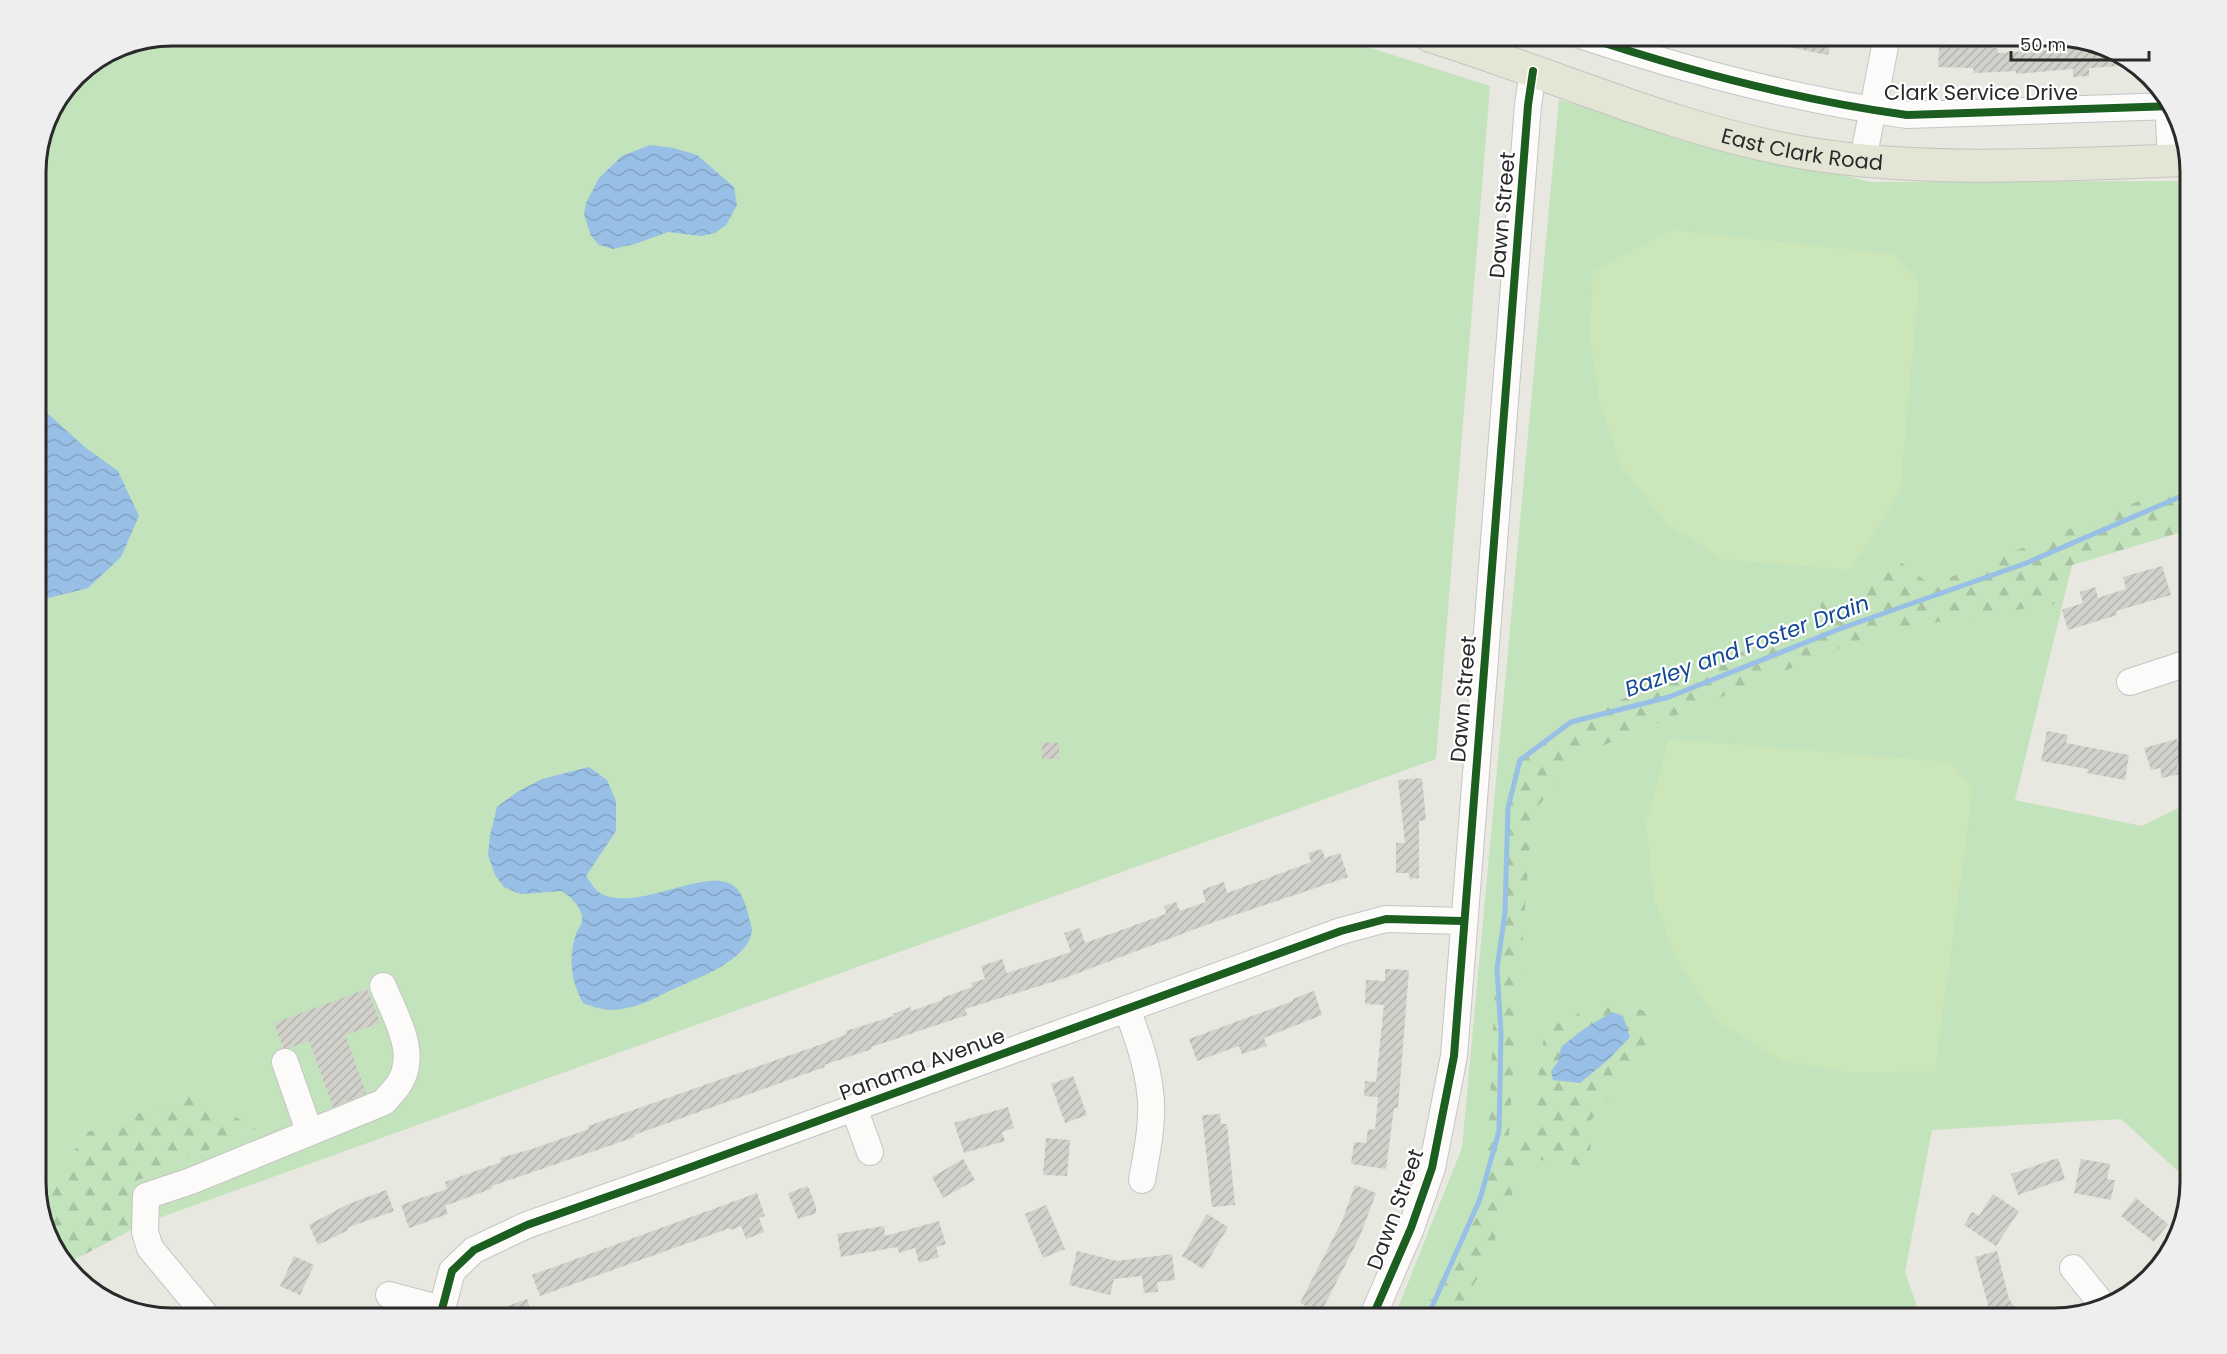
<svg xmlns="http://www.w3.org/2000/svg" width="2227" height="1354" font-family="Poppins,sans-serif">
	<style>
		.green { fill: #c2e3bb }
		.forest { fill: url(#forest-firs) }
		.pitch { fill: #cbe6b8 }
		.water { fill: url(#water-waves) }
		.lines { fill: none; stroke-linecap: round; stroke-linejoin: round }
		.stream { stroke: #98bfe6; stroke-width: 5 }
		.building { fill: url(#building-hatch) }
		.minor-casing { stroke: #c6c5c5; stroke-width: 28 }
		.major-casing { stroke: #c4c4c1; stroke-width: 34 }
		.minor { stroke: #fcfbfa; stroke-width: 26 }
		.major { stroke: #e5e5d5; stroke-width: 32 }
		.cycleway-casing { stroke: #fff; stroke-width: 11 }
		.cycleway { stroke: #1b5e20; stroke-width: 8 }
		.labels { text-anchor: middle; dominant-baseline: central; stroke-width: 4.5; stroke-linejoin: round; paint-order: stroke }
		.street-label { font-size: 21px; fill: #2a2a2a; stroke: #fff }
		.water-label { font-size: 22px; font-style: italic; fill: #144a95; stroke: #fff }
		.rim { fill: none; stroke: #2a2a2a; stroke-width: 3 }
	</style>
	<defs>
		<pattern id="forest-firs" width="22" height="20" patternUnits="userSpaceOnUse" patternTransform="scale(1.5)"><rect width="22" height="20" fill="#c2e3bb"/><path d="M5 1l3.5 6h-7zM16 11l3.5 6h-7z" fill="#a7c3a1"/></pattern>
		<pattern id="water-waves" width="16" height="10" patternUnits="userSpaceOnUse" patternTransform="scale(1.5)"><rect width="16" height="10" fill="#98bfe6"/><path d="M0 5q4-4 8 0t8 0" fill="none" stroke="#83a4c5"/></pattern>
		<pattern id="building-hatch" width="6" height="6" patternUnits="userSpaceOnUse" patternTransform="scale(1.5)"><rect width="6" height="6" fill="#d1d0cb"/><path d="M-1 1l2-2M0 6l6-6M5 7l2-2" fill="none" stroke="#b4b3ae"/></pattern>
	</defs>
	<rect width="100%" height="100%" fill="#e8e7e0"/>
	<g class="green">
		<polygon points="173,36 1333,36 1490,86 1436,759 145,1223 132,1183 256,1129 88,1132 39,1199 36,1190 36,164 47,120 76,76 121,46"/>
		<polygon points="1559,100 1870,182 2191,181 2191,529 2072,565 2015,800 2142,826 2191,802 2191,1183 2121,1119 1932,1130 1905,1272 1921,1318 1394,1318 1462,1148"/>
	</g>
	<g class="forest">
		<polygon points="2191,480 2191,529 2072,565 2062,603 1884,630 1582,754 1532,813 1508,1146 1529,1139 1545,1030 1610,998 1657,1016 1642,1052 1591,1120 1590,1167 1526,1158 1485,1265 1454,1318 1419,1318 1486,1201 1495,981 1514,764 1584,714 1827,619 1811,589 1851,602 1898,560 1931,585"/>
		<polygon points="194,1093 256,1129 132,1183 145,1223 68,1263 54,1250 39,1199 88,1132"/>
	</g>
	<g class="pitch">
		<polygon points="1671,230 1895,254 1919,283 1900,492 1850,570 1722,559 1668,525 1622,468 1598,396 1590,335 1593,271"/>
		<polygon points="1669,739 1951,762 1973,788 1935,1071 1854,1073 1783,1061 1718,1022 1675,957 1654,899 1646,823"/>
	</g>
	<g class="water">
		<polygon points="650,145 674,148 697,155 734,187 737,205 726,225 715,233 702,236 668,232 638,243 613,249 599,245 591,236 584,214 586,203 599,178 622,156"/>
		<polygon points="36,403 86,448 118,471 139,516 121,557 88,588 45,599 36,597"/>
		<path d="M589,767L607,780L616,801V831L586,876C589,880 593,887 597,891C633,918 713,860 737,889C743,896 747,908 749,918C750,922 752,928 752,931C748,960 700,977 678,987C661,994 645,1005 627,1008C611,1012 598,1009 583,1003C571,981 568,959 576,934C577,930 581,926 582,921C584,909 571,897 562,891L520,894L504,887L495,875L488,855L490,835L497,807L517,792L542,779Z"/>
		<polygon points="1612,1012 1623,1016 1630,1037 1609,1059 1580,1083 1553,1080 1551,1071 1558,1062 1561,1047 1581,1031"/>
	</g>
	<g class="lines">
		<polyline class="stream" points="1427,1318 1480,1199 1499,1131 1501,1032 1497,969 1505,912 1508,808 1520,760 1571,722 1669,697 1842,628 2024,564 2191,492"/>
	</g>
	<g class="building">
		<polygon points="1770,36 1832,36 1828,55 1769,43"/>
		<polygon points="1940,36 1967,37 1966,39 1992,38 1992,48 1998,48 1998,53 2094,47 2123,54 2133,65 2089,68 2089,76 2073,77 2073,69 2016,74 2016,71 1974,73 1973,68 1938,67"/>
		<polygon points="2162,566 2171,595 2116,611 2117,615 2068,630 2062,610 2083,603 2080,592 2095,587 2098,598 2126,589 2123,577"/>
		<polygon points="2047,731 2068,735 2066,743 2129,755 2125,780 2087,773 2088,769 2041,761"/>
		<polygon points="2177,739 2178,742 2191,739 2191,761 2177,765 2180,774 2162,778 2160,768 2151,770 2144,748"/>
		<polygon points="1042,742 1059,743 1059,759 1042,759"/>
		<polygon points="1422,778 1426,820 1419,821 1419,878 1410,879 1409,873 1396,873 1396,843 1405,843 1398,780"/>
		<polygon points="1322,849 1325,858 1340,853 1348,877 1214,922 1062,979 965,1009 967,1015 871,1047 872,1049 824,1065 825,1067 634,1135 635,1137 492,1186 493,1188 445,1206 448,1214 409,1228 401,1205 447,1189 445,1182 501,1162 500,1158 532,1149 589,1129 588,1126 636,1109 825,1043 847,1034 846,1031 894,1016 893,1014 910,1007 912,1011 942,1000 942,998 972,987 971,983 985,979 981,966 1002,959 1007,973 1071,952 1064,933 1080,928 1085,943 1166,914 1164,906 1176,902 1180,911 1206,902 1202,890 1224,882 1227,893 1311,862 1308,853"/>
		<polygon points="1385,969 1409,970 1398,1108 1394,1108 1386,1169 1351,1164 1354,1142 1366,1143 1368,1129 1375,1130 1378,1097 1364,1096 1365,1081 1376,1082 1384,1005 1365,1004 1366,980 1385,981"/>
		<polygon points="367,989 380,1023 345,1035 366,1093 333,1107 309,1041 289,1048 283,1048 274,1023"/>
		<polygon points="1314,991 1322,1015 1264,1038 1267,1046 1242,1054 1239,1046 1197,1061 1189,1039 1293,1001 1293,999"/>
		<polygon points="1073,1076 1087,1115 1065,1123 1051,1084"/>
		<polygon points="1008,1107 1014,1128 1002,1132 1005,1141 964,1153 954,1123"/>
		<polygon points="1220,1114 1221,1124 1227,1124 1235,1205 1212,1207 1202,1115"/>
		<polygon points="1046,1138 1070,1140 1067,1176 1043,1175"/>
		<polygon points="2058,1158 2065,1179 2018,1195 2011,1174"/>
		<polygon points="963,1159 975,1180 943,1198 932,1177"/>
		<polygon points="2081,1159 2110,1164 2107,1179 2115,1180 2111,1200 2074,1193"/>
		<polygon points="1355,1185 1376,1193 1360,1236 1320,1314 1300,1303 1342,1221"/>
		<polygon points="808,1186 816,1207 816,1213 798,1219 788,1193"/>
		<polygon points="386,1190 394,1211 347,1228 348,1230 318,1245 309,1225 346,1205"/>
		<polygon points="757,1193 765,1216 759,1218 764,1232 746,1239 741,1226 731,1230 730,1228 540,1296 532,1275"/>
		<polygon points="1993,1194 2019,1211 1996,1246 1964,1225 1972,1212 1979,1216"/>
		<polygon points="2136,1198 2168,1224 2154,1242 2121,1216"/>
		<polygon points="1046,1205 1065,1249 1043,1258 1025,1214"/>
		<polygon points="1207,1214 1228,1227 1203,1269 1182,1256"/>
		<polygon points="939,1221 946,1244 936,1247 939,1257 919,1263 915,1248 899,1253 897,1247 841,1257 837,1234 884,1226 885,1236"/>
		<polygon points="1077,1251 1117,1261 1172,1254 1175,1280 1157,1282 1158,1292 1144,1293 1142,1276 1114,1279 1110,1295 1069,1285"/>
		<polygon points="1997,1251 2009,1299 2023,1318 1996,1318 1989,1308 1975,1257"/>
		<polygon points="294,1256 314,1265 300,1295 280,1286"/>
		<polygon points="527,1299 534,1318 480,1318 479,1316"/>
	</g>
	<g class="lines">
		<defs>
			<g id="minor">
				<path d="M1583,36C1688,71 1797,100 1907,115L2173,106"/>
				<polyline points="2168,99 2171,160"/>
				<polyline points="1863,160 1887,36"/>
				<polyline points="2130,682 2191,662"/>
				<path d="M1127,1009C1137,1036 1147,1063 1150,1091C1154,1120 1147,1151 1142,1180"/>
				<polyline points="285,1062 309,1131"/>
				<polyline points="854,1108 870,1152"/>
				<polyline points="2073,1268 2103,1305"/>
				<polyline points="389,1295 442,1309"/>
				<path d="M208,1318L150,1248L145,1232L146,1196L191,1181L384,1102C389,1096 395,1090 399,1084C419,1053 395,1016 383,986"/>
				<polyline points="442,1318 442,1309 452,1271 474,1250 527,1225 658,1179 1341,931 1386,919 1463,921"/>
				<polyline points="1372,1318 1411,1228 1432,1168 1454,1056 1528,105 1533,71"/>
			</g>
			<g id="major">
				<path id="s1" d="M1430,36C1553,74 1672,129 1799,152C1927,174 2060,164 2189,160"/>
			</g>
		</defs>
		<use href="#minor" class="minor-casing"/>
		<use href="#major" class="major-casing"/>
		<use href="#minor" class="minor"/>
		<use href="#major" class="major"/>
		<defs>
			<g id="cycleway">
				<path d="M1583,36C1688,71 1797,100 1907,115L2173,106"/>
				<polyline points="442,1318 442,1309 452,1271 474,1250 527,1225 658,1179 1341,931 1386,919 1463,921"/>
				<polyline points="1372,1318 1411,1228 1432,1168 1454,1056 1528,105 1533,71"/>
			</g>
		</defs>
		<use href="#cycleway" class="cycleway-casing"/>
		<use href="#cycleway" class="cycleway"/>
	</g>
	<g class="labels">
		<g class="street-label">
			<text x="1981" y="92">Clark Service Drive</text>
			<text stroke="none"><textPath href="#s1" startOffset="390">East Clark Road</textPath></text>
			<text transform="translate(1502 215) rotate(-85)">Dawn Street</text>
			<text transform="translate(1463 699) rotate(-85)">Dawn Street</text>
			<text transform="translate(922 1064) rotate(-20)">Panama Avenue</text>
			<text transform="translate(1395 1209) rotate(-70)">Dawn Street</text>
		</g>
		<g class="water-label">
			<text transform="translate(1747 646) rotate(-20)">Bazley and Foster Drain</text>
		</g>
	</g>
	<path d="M0 0H2227V1354H0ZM172 46H2054A126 126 0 0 1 2180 172V1182A126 126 0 0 1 2054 1308H172A126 126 0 0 1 46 1182V172A126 126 0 0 1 172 46Z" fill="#eee" fill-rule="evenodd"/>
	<path class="rim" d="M172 46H2054A126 126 0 0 1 2180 172V1182A126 126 0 0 1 2054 1308H172A126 126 0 0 1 46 1182V172A126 126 0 0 1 172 46Z"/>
	<path d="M2011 51v9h138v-9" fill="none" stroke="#2a2a2a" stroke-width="3"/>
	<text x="2020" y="51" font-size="18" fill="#2a2a2a" stroke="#ffffff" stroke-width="4.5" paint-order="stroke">50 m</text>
</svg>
